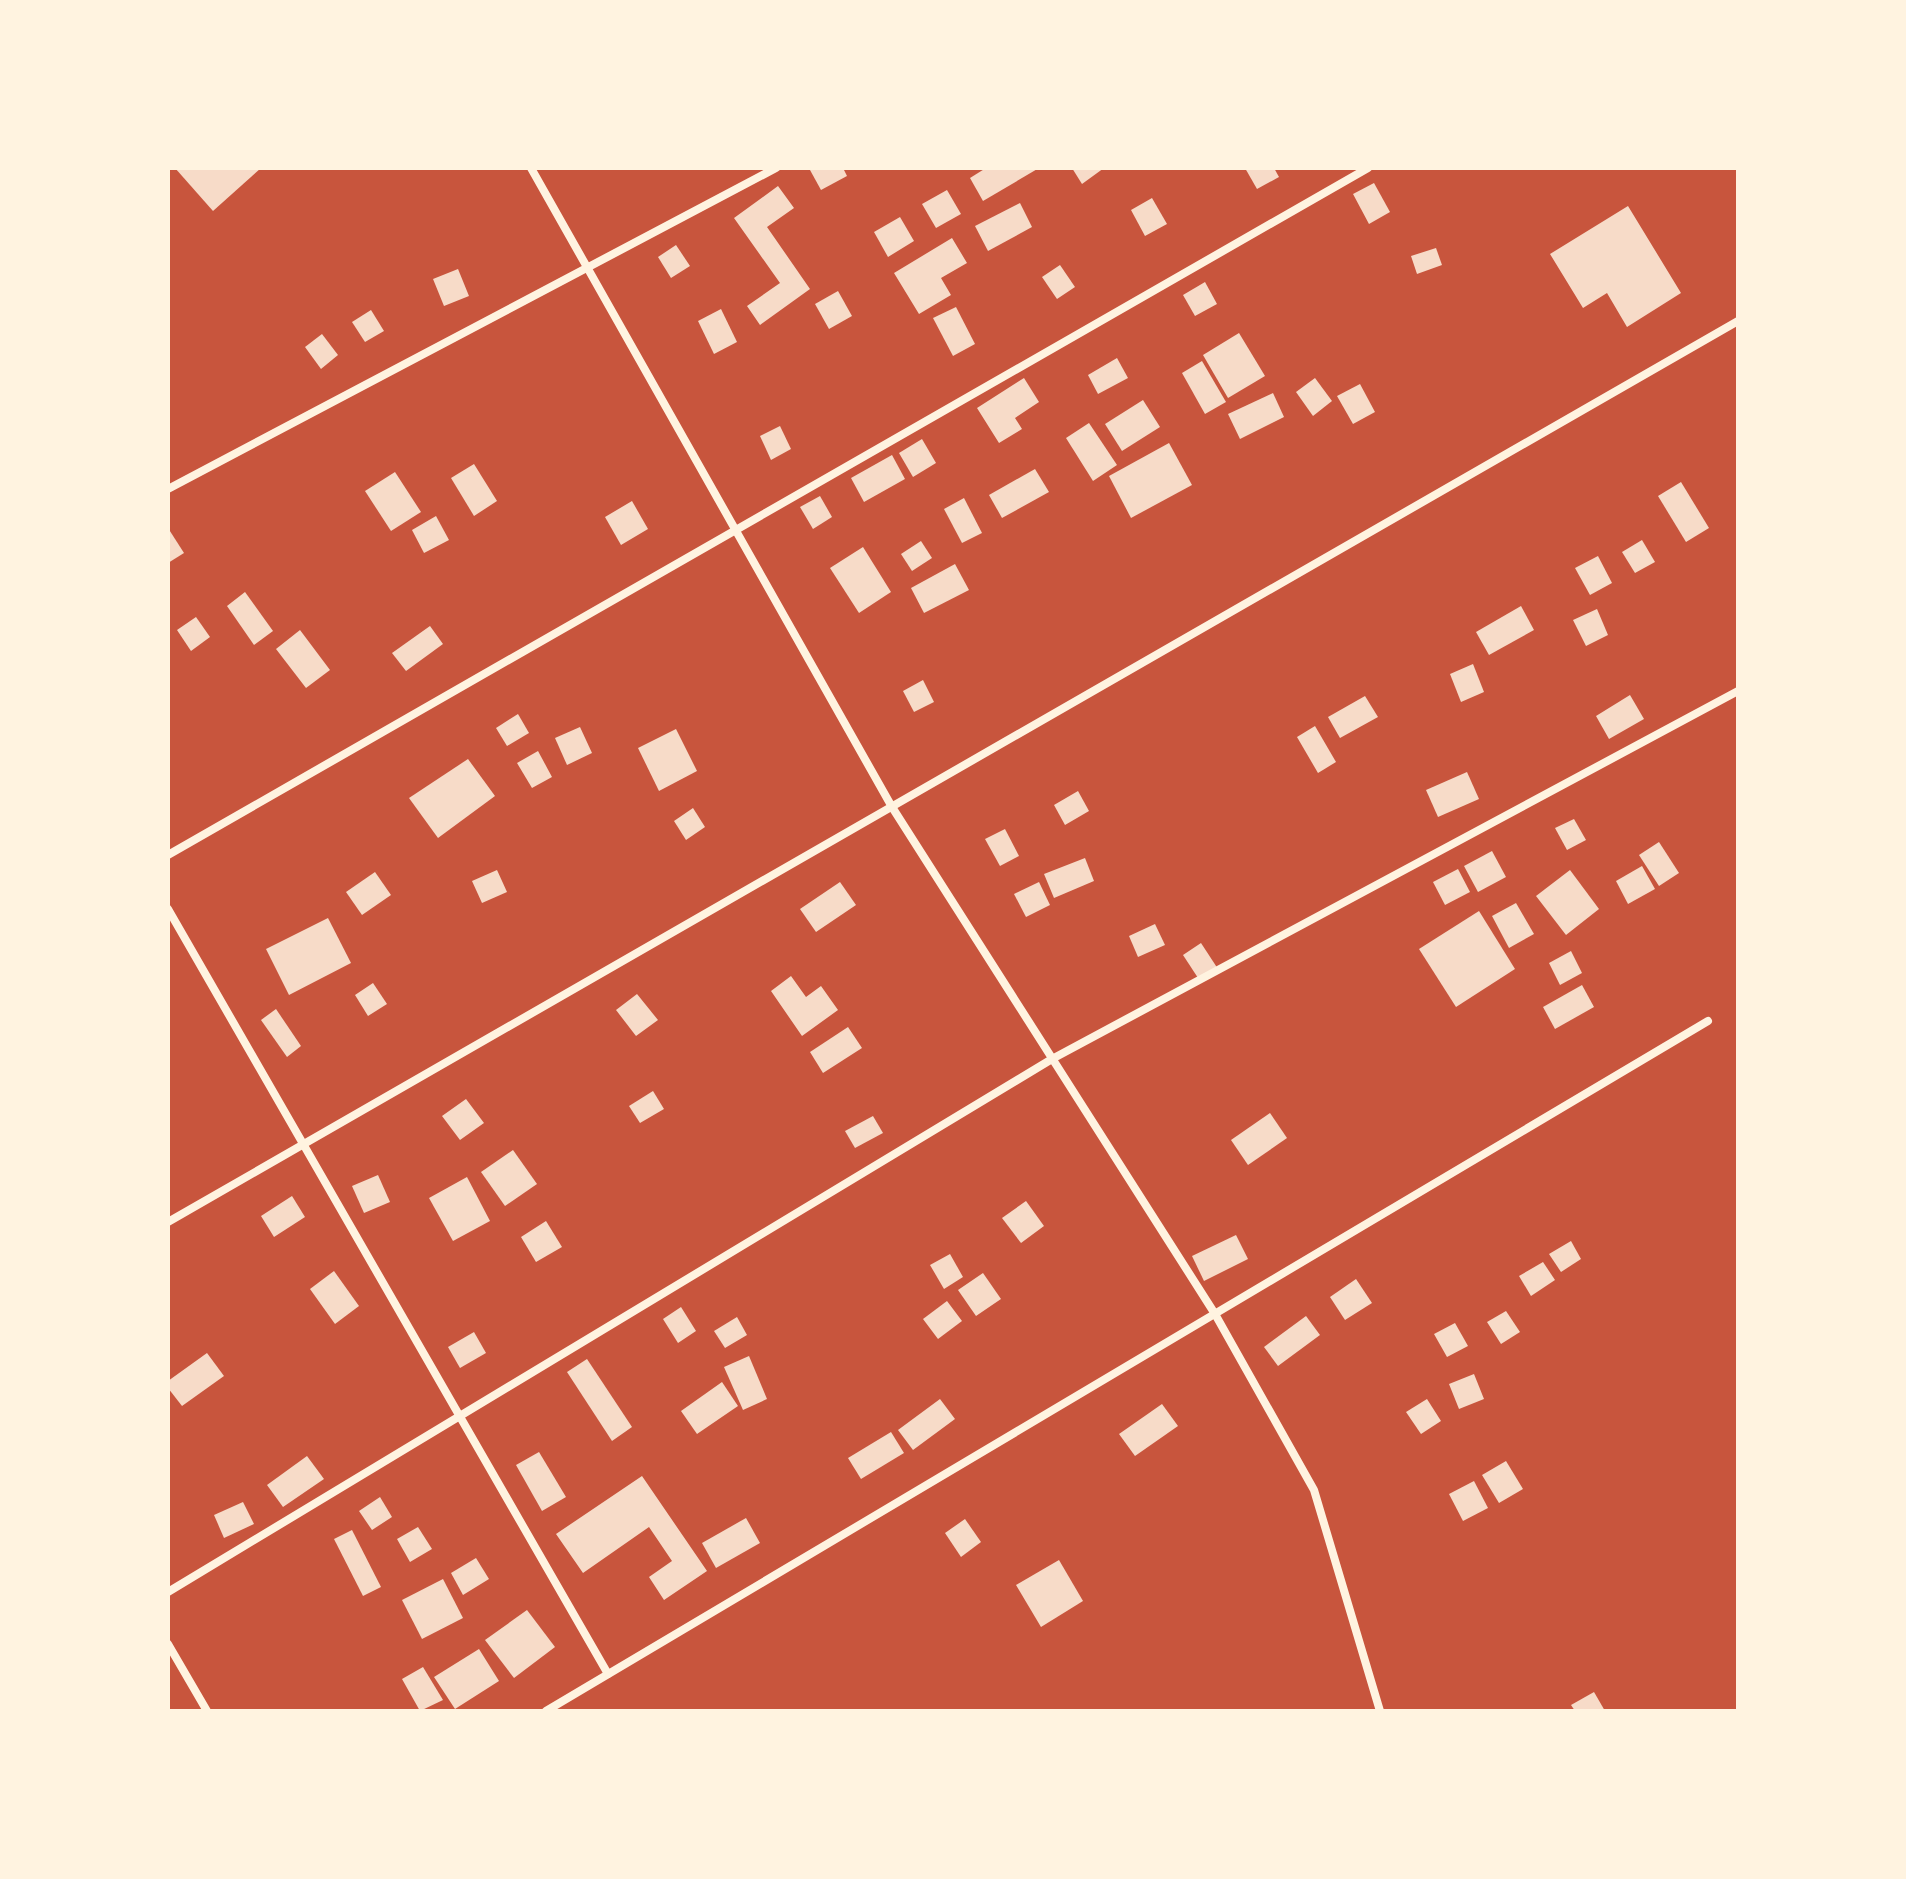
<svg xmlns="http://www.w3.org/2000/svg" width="1906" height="1879" font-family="Helvetica,sans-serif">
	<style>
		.building { fill: #f7dbc8 }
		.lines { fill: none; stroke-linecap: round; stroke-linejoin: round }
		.minor { stroke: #fff3e0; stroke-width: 8 }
	</style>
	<rect width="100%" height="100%" fill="#c8553d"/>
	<g class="building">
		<polygon points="175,168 261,168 213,211"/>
		<polygon points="813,168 843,168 847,176 821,190 810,170"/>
		<polygon points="986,168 1039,168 983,201 970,178"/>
		<polygon points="1072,168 1104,168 1082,184"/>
		<polygon points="1245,168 1274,168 1279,177 1257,189"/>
		<polygon points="1374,183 1390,212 1369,224 1353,194"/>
		<polygon points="778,186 794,208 767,227 810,289 760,325 747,306 780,283 734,218"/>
		<polygon points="947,190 961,214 936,228 922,204"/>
		<polygon points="1152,198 1167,224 1145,236 1131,210"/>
		<polygon points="1020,203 1032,227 988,251 975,226"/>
		<polygon points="1628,206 1681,293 1627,327 1607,293 1583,308 1550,254"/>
		<polygon points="900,217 914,241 888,257 874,232"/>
		<polygon points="952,238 967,263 941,278 951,295 919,314 894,273"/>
		<polygon points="676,245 690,266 671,278 658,257"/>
		<polygon points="1436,248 1442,265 1417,274 1411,256"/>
		<polygon points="1060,265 1075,287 1057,299 1042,277"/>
		<polygon points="458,269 469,296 444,306 433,279"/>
		<polygon points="1205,282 1217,304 1195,316 1183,295"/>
		<polygon points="838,291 852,316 829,329 815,304"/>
		<polygon points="956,307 975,344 953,356 933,318"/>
		<polygon points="721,309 737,342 714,354 698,321"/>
		<polygon points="371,310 384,331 365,342 352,322"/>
		<polygon points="1239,333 1265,376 1228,398 1203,355"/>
		<polygon points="322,334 338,355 321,369 305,347"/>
		<polygon points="1117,358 1128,378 1098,394 1088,375"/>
		<polygon points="1202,361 1226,402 1205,414 1182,373"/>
		<polygon points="1024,378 1039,402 1015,418 1022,429 999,443 977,408"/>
		<polygon points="1315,378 1332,401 1313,416 1296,392"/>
		<polygon points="1360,384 1375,412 1353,424 1337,396"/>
		<polygon points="1273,393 1284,417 1240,439 1228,414"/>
		<polygon points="1143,400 1160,427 1122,451 1105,424"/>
		<polygon points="1089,423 1117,465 1093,481 1066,438"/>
		<polygon points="780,426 791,449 771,460 760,436"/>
		<polygon points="922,439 936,463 913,477 899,453"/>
		<polygon points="1169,443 1192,485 1131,518 1109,476"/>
		<polygon points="892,455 905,479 864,502 851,478"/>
		<polygon points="474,464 497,501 474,516 451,478"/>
		<polygon points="1035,469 1049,492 1002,518 989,495"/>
		<polygon points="395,472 421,512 391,531 365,491"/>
		<polygon points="1681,482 1709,528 1686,542 1658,496"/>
		<polygon points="820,496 832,517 813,529 800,507"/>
		<polygon points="964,498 982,533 962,543 944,509"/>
		<polygon points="632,501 648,529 621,545 605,517"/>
		<polygon points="436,516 449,540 424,553 412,530"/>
		<polygon points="168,528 184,553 168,563"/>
		<polygon points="1642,540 1655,562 1635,573 1622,552"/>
		<polygon points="921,541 932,558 912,571 901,554"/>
		<polygon points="863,547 891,592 859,613 830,568"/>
		<polygon points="1598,556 1612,583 1590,595 1575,568"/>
		<polygon points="955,564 969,590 924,613 911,588"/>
		<polygon points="245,592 273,631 254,645 227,606"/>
		<polygon points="1521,606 1534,630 1489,655 1476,632"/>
		<polygon points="1597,609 1608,635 1586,646 1573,620"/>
		<polygon points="196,617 210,637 191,651 177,630"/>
		<polygon points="430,626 443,644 406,671 392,653"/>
		<polygon points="300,630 330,670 306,688 276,649"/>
		<polygon points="1473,664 1484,692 1461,702 1450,674"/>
		<polygon points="923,680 934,702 914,712 903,691"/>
		<polygon points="1630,695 1644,719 1609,739 1596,716"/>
		<polygon points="1365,696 1378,717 1340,738 1328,717"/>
		<polygon points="518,714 529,733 507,746 496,728"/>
		<polygon points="1315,726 1336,762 1318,773 1297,737"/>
		<polygon points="580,727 592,753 567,765 555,738"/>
		<polygon points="676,729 697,771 659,791 638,748"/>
		<polygon points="538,751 552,777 532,788 517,763"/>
		<polygon points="468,759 495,796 438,838 409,798"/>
		<polygon points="1467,772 1479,799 1438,817 1426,790"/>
		<polygon points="1078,791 1089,811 1065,825 1054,805"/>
		<polygon points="693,808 705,827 686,840 674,821"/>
		<polygon points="1574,819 1586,840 1567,850 1555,828"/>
		<polygon points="1005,829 1019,856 1000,866 985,839"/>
		<polygon points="1659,842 1679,873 1659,886 1639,855"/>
		<polygon points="1492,851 1506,877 1478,892 1464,866"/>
		<polygon points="1085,858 1094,881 1054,898 1044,874"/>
		<polygon points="1642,866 1655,889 1628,904 1616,881"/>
		<polygon points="1458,869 1470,892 1445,905 1433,882"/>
		<polygon points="497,870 507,892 482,903 472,881"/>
		<polygon points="1570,870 1599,909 1566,935 1536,896"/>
		<polygon points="375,872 391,895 362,915 346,892"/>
		<polygon points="840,882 856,905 816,932 800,909"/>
		<polygon points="1039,882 1050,905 1026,917 1014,894"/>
		<polygon points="1516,903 1534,934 1509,948 1492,916"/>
		<polygon points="1479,911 1515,969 1456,1007 1419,949"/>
		<polygon points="328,918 351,963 289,995 266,949"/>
		<polygon points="1155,924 1165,945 1138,957 1129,936"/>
		<polygon points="1201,943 1218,969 1200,981 1183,955"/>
		<polygon points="1571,951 1582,973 1560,985 1549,963"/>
		<polygon points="791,976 806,997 821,986 838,1010 802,1036 771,991"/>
		<polygon points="373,983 387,1004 368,1016 355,995"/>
		<polygon points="1582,985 1594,1007 1555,1029 1543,1007"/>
		<polygon points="637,994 658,1020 636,1036 616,1010"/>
		<polygon points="276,1009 301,1046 287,1057 261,1020"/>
		<polygon points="848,1027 862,1048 823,1073 810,1052"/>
		<polygon points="653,1091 664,1109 640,1123 629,1106"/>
		<polygon points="466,1099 484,1123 460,1140 442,1116"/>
		<polygon points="1270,1113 1287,1138 1248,1165 1231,1140"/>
		<polygon points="873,1116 883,1133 855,1148 845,1131"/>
		<polygon points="513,1150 537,1184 505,1206 481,1172"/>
		<polygon points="378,1175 390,1202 364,1213 352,1186"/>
		<polygon points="467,1177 490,1221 453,1241 429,1198"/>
		<polygon points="292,1196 305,1217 274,1237 261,1216"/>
		<polygon points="1026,1201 1044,1226 1021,1243 1002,1218"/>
		<polygon points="546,1221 562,1247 536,1262 521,1237"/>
		<polygon points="1236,1235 1248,1259 1204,1281 1192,1256"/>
		<polygon points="1571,1241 1581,1259 1561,1272 1549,1254"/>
		<polygon points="950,1254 963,1277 944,1289 930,1265"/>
		<polygon points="1543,1262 1555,1280 1531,1296 1519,1276"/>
		<polygon points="334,1271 359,1306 335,1324 310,1289"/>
		<polygon points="983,1273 1001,1299 976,1316 958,1290"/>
		<polygon points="1356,1279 1372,1303 1345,1320 1330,1297"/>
		<polygon points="947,1301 962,1321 938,1339 923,1319"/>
		<polygon points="681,1307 696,1331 678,1343 663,1319"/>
		<polygon points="1506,1311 1520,1332 1501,1344 1487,1322"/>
		<polygon points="1306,1316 1320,1335 1278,1366 1264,1347"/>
		<polygon points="737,1317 747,1335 725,1348 714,1331"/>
		<polygon points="1455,1323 1468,1346 1447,1357 1434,1334"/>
		<polygon points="474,1332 486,1353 460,1368 448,1347"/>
		<polygon points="207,1353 224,1376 182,1406 168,1388 168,1381"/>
		<polygon points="749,1356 767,1399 743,1410 724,1367"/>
		<polygon points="587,1359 632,1427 612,1441 567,1372"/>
		<polygon points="1474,1374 1484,1399 1459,1409 1449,1384"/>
		<polygon points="722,1382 738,1406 697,1434 681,1411"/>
		<polygon points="940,1399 955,1419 913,1450 898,1430"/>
		<polygon points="1427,1399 1441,1421 1421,1434 1406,1412"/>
		<polygon points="1162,1404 1178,1426 1135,1456 1119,1434"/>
		<polygon points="891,1432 904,1453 861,1479 848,1458"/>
		<polygon points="539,1452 566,1497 542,1511 516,1465"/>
		<polygon points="307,1456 324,1479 283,1507 267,1485"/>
		<polygon points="1506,1461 1523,1489 1499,1503 1482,1475"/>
		<polygon points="642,1476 707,1571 664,1600 649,1577 672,1561 649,1527 583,1573 556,1534"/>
		<polygon points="1474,1481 1488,1508 1463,1521 1449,1494"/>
		<polygon points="380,1497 392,1517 372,1530 359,1511"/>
		<polygon points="243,1502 254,1524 224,1538 214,1515"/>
		<polygon points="746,1518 760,1543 716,1568 702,1543"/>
		<polygon points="965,1519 981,1542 961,1557 945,1533"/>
		<polygon points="418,1527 432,1549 410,1562 397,1539"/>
		<polygon points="352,1530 381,1587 363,1596 334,1539"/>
		<polygon points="476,1558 489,1579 463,1595 451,1573"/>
		<polygon points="1059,1560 1083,1601 1041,1627 1016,1585"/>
		<polygon points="443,1579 463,1618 422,1639 402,1600"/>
		<polygon points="527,1610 555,1647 514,1678 485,1640"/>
		<polygon points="479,1649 499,1681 455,1709 434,1677"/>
		<polygon points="423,1667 443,1700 420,1711 402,1679"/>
		<polygon points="1594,1692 1605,1711 1575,1711 1571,1705"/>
	</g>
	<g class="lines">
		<g class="minor">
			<polyline points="531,168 892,807 1215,1314 1314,1490 1380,1711"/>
			<polyline points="168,489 776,168"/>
			<polyline points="168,855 1368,168"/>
			<polyline points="168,909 608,1674"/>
			<polyline points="168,1222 1738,321"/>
			<polyline points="168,1592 1052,1059 1738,691"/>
			<polyline points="168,1644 207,1711"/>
			<polyline points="546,1711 1708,1021"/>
		</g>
	</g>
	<rect width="1906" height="1879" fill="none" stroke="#fff3e0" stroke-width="340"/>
</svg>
